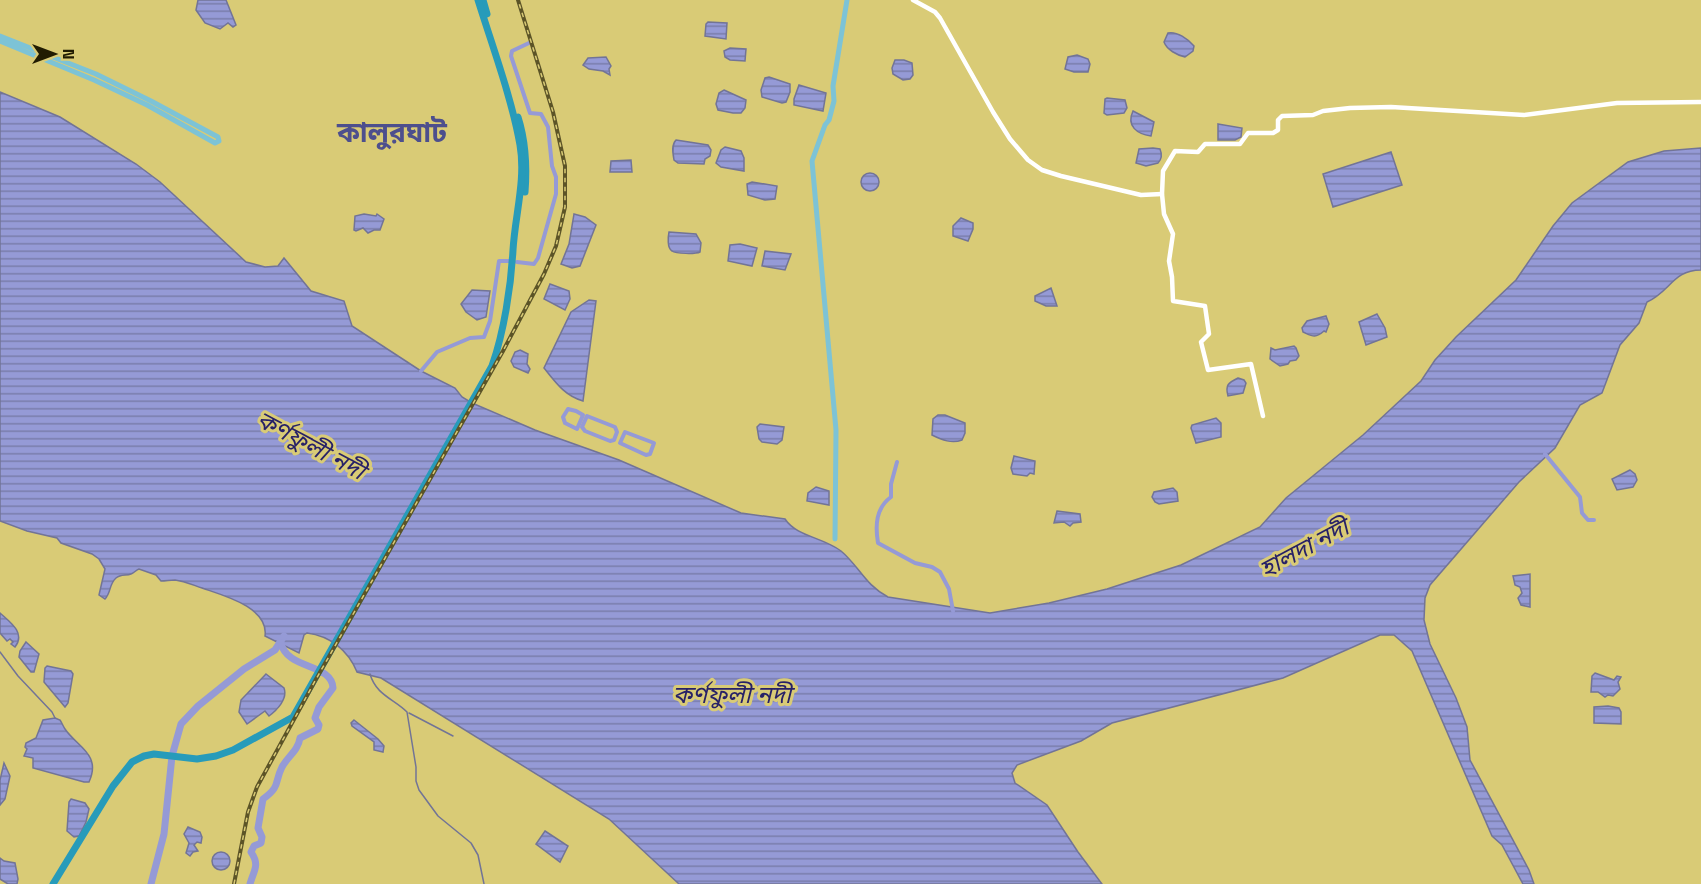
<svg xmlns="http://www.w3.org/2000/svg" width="1701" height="884" font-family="'Space Grotesk','Noto Sans Bengali',sans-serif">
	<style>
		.water { fill: url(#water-rules); stroke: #727496; stroke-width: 1.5 }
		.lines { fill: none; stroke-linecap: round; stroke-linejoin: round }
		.stream { stroke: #727496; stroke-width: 1.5 }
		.canal { stroke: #959ad6; stroke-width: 4 }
		.river { stroke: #959ad6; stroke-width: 7 }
		.minor { stroke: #fff; stroke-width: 4.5 }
		.major { stroke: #7dc3d6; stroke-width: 5 }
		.highway { stroke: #279bba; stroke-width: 7 }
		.rail-casing { stroke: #5c5427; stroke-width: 4 }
		.rail { stroke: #d9cb76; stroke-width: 1.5; stroke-dasharray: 4.5; stroke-linecap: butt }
		.labels { text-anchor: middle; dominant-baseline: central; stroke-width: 6; stroke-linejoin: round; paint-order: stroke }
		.water-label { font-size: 24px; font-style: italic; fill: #272167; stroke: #d9cb76 }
		.district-label { font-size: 28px; font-weight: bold; fill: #4d4f8d; stroke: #d9cb76 }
	</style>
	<defs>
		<pattern id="water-rules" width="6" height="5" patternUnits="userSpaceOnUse" patternTransform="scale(1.5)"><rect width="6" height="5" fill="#959ad6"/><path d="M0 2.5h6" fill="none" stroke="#797dab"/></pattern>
	</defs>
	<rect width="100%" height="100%" fill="#d9cb76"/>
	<g class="water">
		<polygon points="198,0 226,0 236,25 233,27 228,23 220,29 205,23 196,10"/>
		<polygon points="708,22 727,23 726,39 705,36 706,24"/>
		<path d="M1168,33C1177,31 1188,39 1194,46L1193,51L1185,57C1177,55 1167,50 1164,42Z"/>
		<polygon points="730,48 746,49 745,61 730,60 725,57 724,51"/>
		<polygon points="1077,55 1088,59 1090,64 1088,72 1074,72 1065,69 1068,57"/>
		<polygon points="588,58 606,57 611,66 609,69 610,75 603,71 589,69 583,65"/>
		<polygon points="895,60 904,60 912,63 913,75 910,79 903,80 893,74 892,68"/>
		<polygon points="769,77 790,84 790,92 786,102 782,103 762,97 761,90 765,78"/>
		<polygon points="799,85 826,93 823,111 794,105 794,99"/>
		<polygon points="724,90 746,100 745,108 741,113 733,113 718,110 716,104 719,93"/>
		<path d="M0,92L60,117L136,164L160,182L246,262L265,267L278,266L284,258L311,291L344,301L352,326L421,371L455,388L462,397L472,403L535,430L619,460L741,513L785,519C797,537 823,537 841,551C859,566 865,585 888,597L990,613L1049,603L1107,589L1181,565L1260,527L1286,498L1363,435L1421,381L1435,360L1456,337L1516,280L1553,226L1572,203L1628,162L1664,151L1701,148V270C1673,270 1670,292 1647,302L1639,323L1620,345L1602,393L1580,405L1555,448L1519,482L1430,585L1425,598L1424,620L1430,644L1456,698L1467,727L1470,760L1529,870L1534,884H1523L1502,845L1492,836L1412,651L1394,635H1380L1283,678L1112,723L1081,741L1017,765L1012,773L1015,783L1047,805L1078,852L1102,884H679L609,819L381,678L357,672C348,650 330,636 307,633L304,635L299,653L265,636C269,607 222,595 202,588C193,585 184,581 175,580C170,580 166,581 161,581L156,575L139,569C136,570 134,573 131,574C126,576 121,574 116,578C109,584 111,593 105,599L99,595L105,569L99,559L92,554L61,543L57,538L27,531L0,521Z"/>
		<polygon points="1107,98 1125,100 1127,108 1124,113 1107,115 1104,113 1105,99"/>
		<path d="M1133,111L1154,122L1151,136C1137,134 1126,126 1133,111Z"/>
		<polygon points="1218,124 1242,128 1241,137 1235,140 1218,140"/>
		<path d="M676,140L708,145L711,150L710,156L705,159L704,164L678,163L674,160C673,154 671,145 676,140Z"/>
		<polygon points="725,147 741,151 744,158 744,171 721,167 716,163 721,150"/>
		<path d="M1153,148L1160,149C1162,154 1162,159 1158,163L1146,166L1136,163L1139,149Z"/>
		<polygon points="1391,152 1402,185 1333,207 1323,174"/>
		<polygon points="631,160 632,172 610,172 611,161"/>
		<circle cx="870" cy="182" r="9"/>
		<polygon points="752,182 777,186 775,199 765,200 748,195 747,184"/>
		<polygon points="364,214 376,216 377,214 384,219 380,230 374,230 368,233 363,228 356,231 354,230 355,216"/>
		<polygon points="574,214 585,217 596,225 580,266 572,268 561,264 569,244"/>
		<polygon points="961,218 973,223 973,229 968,241 953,236 953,226"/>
		<path d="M669,232L696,234L701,243L700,252C696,254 676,254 672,251C667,248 668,237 669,232Z"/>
		<polygon points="740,244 757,248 752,266 728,261 730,245"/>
		<polygon points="765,251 791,254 785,270 762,266"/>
		<polygon points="550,284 569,291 570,299 565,310 544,299"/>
		<polygon points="1051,288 1057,306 1046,306 1035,301 1035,296"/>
		<polygon points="472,290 490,291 486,317 477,320 466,312 461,304"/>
		<path d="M589,300L596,301L583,401C565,396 556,383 544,368L571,312Z"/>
		<polygon points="1377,314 1385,328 1387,337 1366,345 1359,322"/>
		<path d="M1326,316L1329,324L1326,332L1324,331C1315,339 1312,336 1303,332L1302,328L1307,321Z"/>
		<polygon points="1294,346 1296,348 1299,356 1296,360 1290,361 1288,364 1280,366 1270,359 1271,348 1275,350"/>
		<polygon points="520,350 528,354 527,364 530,369 528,373 514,367 511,361 515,352"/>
		<path d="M1238,378L1244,380L1246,383L1243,393L1228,396C1225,385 1228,383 1238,378Z"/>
		<path d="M938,415H945L965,423V433L962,440C952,444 942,440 932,435L933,419Z"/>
		<polygon points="1216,418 1221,423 1221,437 1196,443 1191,428 1192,425"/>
		<polygon points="760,424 784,427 782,440 777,444 762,442 759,439 757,427"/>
		<polygon points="1014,456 1035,461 1034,474 1030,473 1027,476 1013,474 1011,468"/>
		<polygon points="1630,470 1635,474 1637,480 1633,487 1617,490 1612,479"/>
		<polygon points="816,487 829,491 829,505 807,501 808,493"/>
		<polygon points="1173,488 1177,492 1178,501 1159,504 1155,502 1152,497 1154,492"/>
		<polygon points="1057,511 1080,514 1081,522 1073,523 1070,526 1064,522 1054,523"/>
		<polygon points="1530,574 1530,607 1521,605 1518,598 1522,593 1520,587 1515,585 1513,576"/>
		<path d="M0,613C10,622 26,633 15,647L11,644L13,642L10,639L7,641L0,633Z"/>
		<polygon points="26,642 39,654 34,672 31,672 19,657 20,651"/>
		<polygon points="47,666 71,671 73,674 68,703 65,707 44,682 45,668"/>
		<polygon points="1595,673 1614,680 1617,676 1621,677 1618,682 1620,689 1613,696 1608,695 1605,697 1598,692 1591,692 1592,676"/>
		<path d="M266,674L284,688C288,699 277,710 269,716L265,711L247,724L239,712L241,700Z"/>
		<polygon points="1608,706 1619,708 1621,712 1621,724 1594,723 1594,707"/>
		<path d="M55,718L60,720C62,723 63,726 65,729C76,746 102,754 89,782H84L33,768V758L24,756L27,749L25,747L26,743L36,738L43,720Z"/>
		<polygon points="354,720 378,739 384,746 383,752 374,750 374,742 352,726 351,723"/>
		<polygon points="4,763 10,776 5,799 0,805 0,780"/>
		<polygon points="71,799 85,803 89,809 86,822 79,836 74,837 67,831 69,802"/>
		<polygon points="188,827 200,832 202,837 201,843 197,842 194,845 198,851 193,852 190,856 186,853 189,843 184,834"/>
		<polygon points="545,831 568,846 560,862 536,844"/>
		<circle cx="221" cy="861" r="9"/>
		<polygon points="0,858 4,861 15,863 18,879 17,884 8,884 0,879"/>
	</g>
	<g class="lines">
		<g class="stream">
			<polyline points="0,652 18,676 52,712 55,718"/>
			<path d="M370,674C376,695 394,699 407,712L416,767V781L419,790L438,816L471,843L478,855L484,884"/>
			<polyline points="409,713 453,736"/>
		</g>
		<g class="canal">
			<polyline points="517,262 534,264 538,258 556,194 556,177 552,166 548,127 541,114 530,113 511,56 512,51 529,43"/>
			<polyline points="421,371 437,352 470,338 484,337 490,321 499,261 509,261"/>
			<polygon points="568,409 576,411 583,415 577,429 565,423 563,417"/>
			<polygon points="587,416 615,427 617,432 614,440 610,441 585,431 582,427"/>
			<polygon points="625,432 654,443 650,454 646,455 620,443"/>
			<polyline points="1545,454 1580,497 1582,513 1588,520 1594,520"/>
			<path d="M897,462L891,484V497C876,508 875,525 878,543L915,563L932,567L940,572L949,589L953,611"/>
		</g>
		<g class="river">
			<polyline points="151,884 164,834 172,756 181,724 198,706 244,669 275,650 284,636"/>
			<path d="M250,884C254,870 260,865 251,852L254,846L261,843L262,837L258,828L263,799C281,786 274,783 282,767C288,756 298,751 300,738L318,729L319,725L315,718L319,707L333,688C332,663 287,670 281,643"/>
		</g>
		<g class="minor">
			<polyline points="913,0 935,12 940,18 993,112 1010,139 1028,160 1042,170 1061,176 1141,195 1162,194"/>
			<polyline points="1263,416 1251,364 1208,370 1201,342 1209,334 1205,306 1173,301 1172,277 1169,261 1173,234 1164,214 1162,194 1163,171 1175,151 1198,152 1205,144 1240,144 1248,133 1273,133 1278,130 1278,120 1282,116 1313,115 1323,111 1350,108 1391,107 1524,115 1617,103 1701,102"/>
		</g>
		<g class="major">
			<polyline points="0,36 96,74 151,101 218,137 219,141 215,143 147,105 94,80 0,41"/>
			<polyline points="835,539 836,430 812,161 825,125 829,120 834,101 833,86 847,0"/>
		</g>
		<g class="highway">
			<polyline points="483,0 487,14"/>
			<path d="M518,117C526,142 527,166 525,192"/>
			<path d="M53,884L113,786L132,762L144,756L154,754L197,759L216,756L233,750L293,717L492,366C504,332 511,286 513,250C515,215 526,180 520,145C512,99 492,45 478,0"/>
		</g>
		<defs>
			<polyline id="rail" points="234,884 248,812 257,787 315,681 503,351 544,274 556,246 565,207 565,166 553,112 518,0"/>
		</defs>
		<use href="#rail" class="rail-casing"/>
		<use href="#rail" class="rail"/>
	</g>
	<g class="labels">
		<g class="water-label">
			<text transform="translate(311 445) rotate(28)">কর্ণফুলী নদী</text>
			<text transform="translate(1304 548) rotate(-28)">হালদা নদী</text>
			<text x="732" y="694">কর্ণফুলী নদী</text>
		</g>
		<g class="district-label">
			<text x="392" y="132">কালুরঘাট</text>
		</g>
	</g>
	<g transform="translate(54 54) rotate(90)" stroke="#d9cb76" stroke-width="4.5" paint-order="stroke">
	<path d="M0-4.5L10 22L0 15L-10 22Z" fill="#211c02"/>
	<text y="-9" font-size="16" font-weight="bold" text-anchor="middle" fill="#211c02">N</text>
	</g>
</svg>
